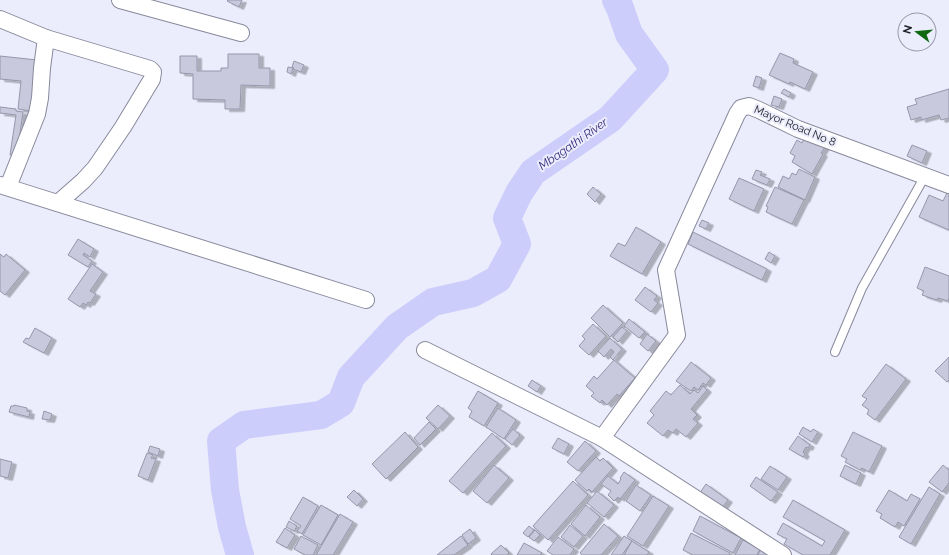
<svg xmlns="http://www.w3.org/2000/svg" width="949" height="555" font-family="Raleway,sans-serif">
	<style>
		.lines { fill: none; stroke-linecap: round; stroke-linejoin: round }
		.river { stroke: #cccdfa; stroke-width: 28 }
		.building { fill: #c8c9dd; stroke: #9697aa; filter: url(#shadow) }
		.service-casing { stroke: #88899b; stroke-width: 10 }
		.minor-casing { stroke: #88899b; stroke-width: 18 }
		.service { stroke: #fff; stroke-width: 8 }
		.minor { stroke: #fff; stroke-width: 16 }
		.labels { text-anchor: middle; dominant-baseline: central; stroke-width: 4; stroke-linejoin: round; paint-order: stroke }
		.street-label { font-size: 11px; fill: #212128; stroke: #ebecfc }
		.water-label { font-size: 12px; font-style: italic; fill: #35297a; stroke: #ebecfc }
	</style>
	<defs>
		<filter id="shadow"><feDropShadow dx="4.5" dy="2.5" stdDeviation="0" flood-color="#0004"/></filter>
	</defs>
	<rect width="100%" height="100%" fill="#ebecfc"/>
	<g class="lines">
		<polyline class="river" points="240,555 232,527 225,490 221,441 244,425 321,415 341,403 351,377 397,327 433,302 473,293 498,279 517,244 507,218 519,193 533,172 610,119 655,70 629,34 620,8 616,0"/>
	</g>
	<g class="building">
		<polygon points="228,0 242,0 239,7 227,1"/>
		<polygon points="780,53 794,59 793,63 813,72 805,89 790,82 789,84 769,75"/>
		<polygon points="228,54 259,54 259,68 270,68 270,86 241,85 240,109 225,109 225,100 193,99 193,74 180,73 180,56 197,56 197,71 221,71 221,68 228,68"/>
		<polygon points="0,56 37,60 31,111 18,109 21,81 0,79"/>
		<polygon points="294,61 304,65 301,72 293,69 294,68 292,67"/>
		<polygon points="288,67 293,68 291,74 287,72"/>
		<polygon points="756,76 762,78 759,88 753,86"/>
		<polygon points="784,89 791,93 789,97 781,93"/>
		<polygon points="949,89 949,118 941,120 939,115 921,120 921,117 911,120 907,107 917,104 915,99"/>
		<polygon points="774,96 782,99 779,107 771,105"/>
		<polygon points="0,107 16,109 16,111 23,112 17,155 10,155 16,115 0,113"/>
		<polygon points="806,135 825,147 821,153 823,154 812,174 792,162 795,156 790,153 797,140 802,143"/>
		<polygon points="912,145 927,151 922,163 907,156"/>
		<polygon points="799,169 815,177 805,200 778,187 783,176 789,179 792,173 796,175"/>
		<polygon points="756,170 762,172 760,175 770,179 767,185 752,179"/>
		<polygon points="739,178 764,189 754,211 729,199"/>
		<polygon points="593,187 601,194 595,202 587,194"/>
		<polygon points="775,187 804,200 792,224 766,212 768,207 766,206"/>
		<polygon points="949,189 949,230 919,217 929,195 943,201"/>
		<polygon points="702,220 709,223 706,229 699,226"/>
		<polygon points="636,227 661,242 642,274 610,256 618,243 625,246"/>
		<polygon points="693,232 767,269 762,280 688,244"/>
		<polygon points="78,239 94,249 90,257 84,253 83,255 92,261 88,267 68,255"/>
		<polygon points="769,252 775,256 771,263 765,259"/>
		<polygon points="0,254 4,257 6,254 25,270 5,295 0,291"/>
		<polygon points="92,264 103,272 90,291 96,294 90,303 88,302 86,305 83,303 80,307 68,299"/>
		<polygon points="925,267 949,276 949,298 948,301 938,298 937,300 922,295 924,291 917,288"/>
		<polygon points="645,287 657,296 654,300 658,303 651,312 635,300"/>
		<polygon points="603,305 623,323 610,337 591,318"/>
		<polygon points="629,319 645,332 639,338 624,326"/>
		<polygon points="593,324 606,336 589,355 579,346 585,339 582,336"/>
		<polygon points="622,327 627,331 618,342 613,337"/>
		<polygon points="35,328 52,338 44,353 23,342 26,338 29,339"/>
		<polygon points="647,334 656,341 648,351 640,344"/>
		<polygon points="610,338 622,349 613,360 610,357 614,352 611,349 604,357 598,351"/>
		<polygon points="949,357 949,380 947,382 935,371"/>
		<polygon points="614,360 635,378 619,396 617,394 607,405 602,400 600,403 591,396 594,393 586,386 594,376 597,379"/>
		<polygon points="691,362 711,378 706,385 703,383 698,390 694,387 691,391 676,381"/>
		<polygon points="886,364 906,379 875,420 867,414 869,410 862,405 867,399 862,396"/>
		<polygon points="532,380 541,386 537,392 528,386"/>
		<polygon points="680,385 690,394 694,390 698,393 703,386 707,390 691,409 697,415 693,419 698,423 686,437 676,429 673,433 668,430 663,436 647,423 654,415 650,411 666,391 671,395"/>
		<polygon points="478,391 498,403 484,426 469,417 472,411 468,408"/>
		<polygon points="14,405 27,408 27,411 30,412 29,417 9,412 11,406 14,406"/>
		<polygon points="438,405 450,416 438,429 426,418"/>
		<polygon points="498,408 516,420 504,439 486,427"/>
		<polygon points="44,411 52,414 50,420 42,419"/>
		<polygon points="429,422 436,429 420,445 414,438"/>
		<polygon points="803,427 811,432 813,429 818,432 812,442 799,434"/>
		<polygon points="513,429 520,435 512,445 505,439"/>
		<polygon points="405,432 418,447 386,479 372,464"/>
		<polygon points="853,432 882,446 869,472 862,468 860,470 845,462 847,459 841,456"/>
		<polygon points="492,433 506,446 463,493 449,481"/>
		<polygon points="798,436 810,445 808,448 806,447 803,452 805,454 803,457 789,449"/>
		<polygon points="558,438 569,444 564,454 552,448"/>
		<polygon points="585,441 596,451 578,471 567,462"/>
		<polygon points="150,446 160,449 158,456 148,452"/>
		<polygon points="147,453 153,455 151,458 156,459 148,480 138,476"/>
		<polygon points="596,457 600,461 603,458 613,468 592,492 589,489 587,491 575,480"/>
		<polygon points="0,459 12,462 8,478 0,476"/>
		<polygon points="494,465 509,478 487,503 473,491"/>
		<polygon points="845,465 861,473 856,484 840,476"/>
		<polygon points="943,465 949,470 949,483 942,492 929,482"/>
		<polygon points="770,466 787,477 778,490 761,479"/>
		<polygon points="624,472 635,480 620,499 618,497 614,501 608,495 611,491 601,484 608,476 618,484 621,479 620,478"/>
		<polygon points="756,477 778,492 771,501 750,486"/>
		<polygon points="573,481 588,495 548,540 533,526"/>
		<polygon points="706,484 728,500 719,512 697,497"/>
		<polygon points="636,485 651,495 640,511 626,501"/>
		<polygon points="929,487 940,494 911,544 899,537"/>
		<polygon points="354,490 363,499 357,506 347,497"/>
		<polygon points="889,490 907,501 911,494 920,499 904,526 898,522 895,527 880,518 882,514 876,511"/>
		<polygon points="597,491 614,505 604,517 587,503"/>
		<polygon points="653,496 669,506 643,546 627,536"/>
		<polygon points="303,497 318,506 302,534 297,531 301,526 290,519"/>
		<polygon points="793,500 845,530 830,555 803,555 784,544 787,539 777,534 783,523 822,546 825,541 783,517"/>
		<polygon points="321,505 338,515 321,545 303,535"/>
		<polygon points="586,505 600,517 585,536 571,524"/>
		<polygon points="340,514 353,522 333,555 316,555"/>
		<polygon points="700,516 741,538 733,553 693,531"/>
		<polygon points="289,521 297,526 294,531 286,527"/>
		<polygon points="604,524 618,536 601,555 582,555 580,553"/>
		<polygon points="570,525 583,536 574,547 561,537"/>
		<polygon points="529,526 534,530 528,537 523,533"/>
		<polygon points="285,528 295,535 287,548 276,542"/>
		<polygon points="470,529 476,538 468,544 462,535"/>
		<polygon points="535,530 540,535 534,541 529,537"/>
		<polygon points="691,533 730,553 729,555 693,555 683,550"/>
		<polygon points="301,536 318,545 313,555 305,555 294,549"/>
		<polygon points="461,536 468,545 454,555 437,555"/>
		<polygon points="624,536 632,541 622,555 611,555"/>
		<polygon points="558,537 574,549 570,555 553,555 547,551"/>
		<polygon points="743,540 760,549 757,555 735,555"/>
		<polygon points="632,541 649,552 647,555 624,555"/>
		<polygon points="524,543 542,553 540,555 517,555"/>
		<polygon points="501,545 509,553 507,555 492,555 491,554"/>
		<polygon points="760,550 771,555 758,555"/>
	</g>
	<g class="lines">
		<defs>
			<polyline id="service" points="835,352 862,288 925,176"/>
			<g id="minor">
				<polyline points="120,0 241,33"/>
				<polyline points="0,19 46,38 150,69 153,72 152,79 123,127 95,168 83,181 58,203"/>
				<polyline points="0,185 366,300"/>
				<polyline points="8,187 37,114 40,98 42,68 46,38"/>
				<polyline points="425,350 602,438 783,555"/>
				<polyline points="602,438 677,335 666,270 737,114 741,108 749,106 759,110 798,129 949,185"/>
			</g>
		</defs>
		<use href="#service" class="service-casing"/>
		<use href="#minor" class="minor-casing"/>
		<use href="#service" class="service"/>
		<use href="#minor" class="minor"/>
	</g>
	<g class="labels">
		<g class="street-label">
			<text transform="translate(795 126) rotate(23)">Mayor Road No 8</text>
		</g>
		<g class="water-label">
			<text transform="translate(573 144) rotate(-35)">Mbagathi River</text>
		</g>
	</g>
	<g transform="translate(917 32) rotate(286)"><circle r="19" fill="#ebecfc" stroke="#9a9ba7"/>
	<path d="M0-3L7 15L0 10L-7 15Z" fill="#0e6911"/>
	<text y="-6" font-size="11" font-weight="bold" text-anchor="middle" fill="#212128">N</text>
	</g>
</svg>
